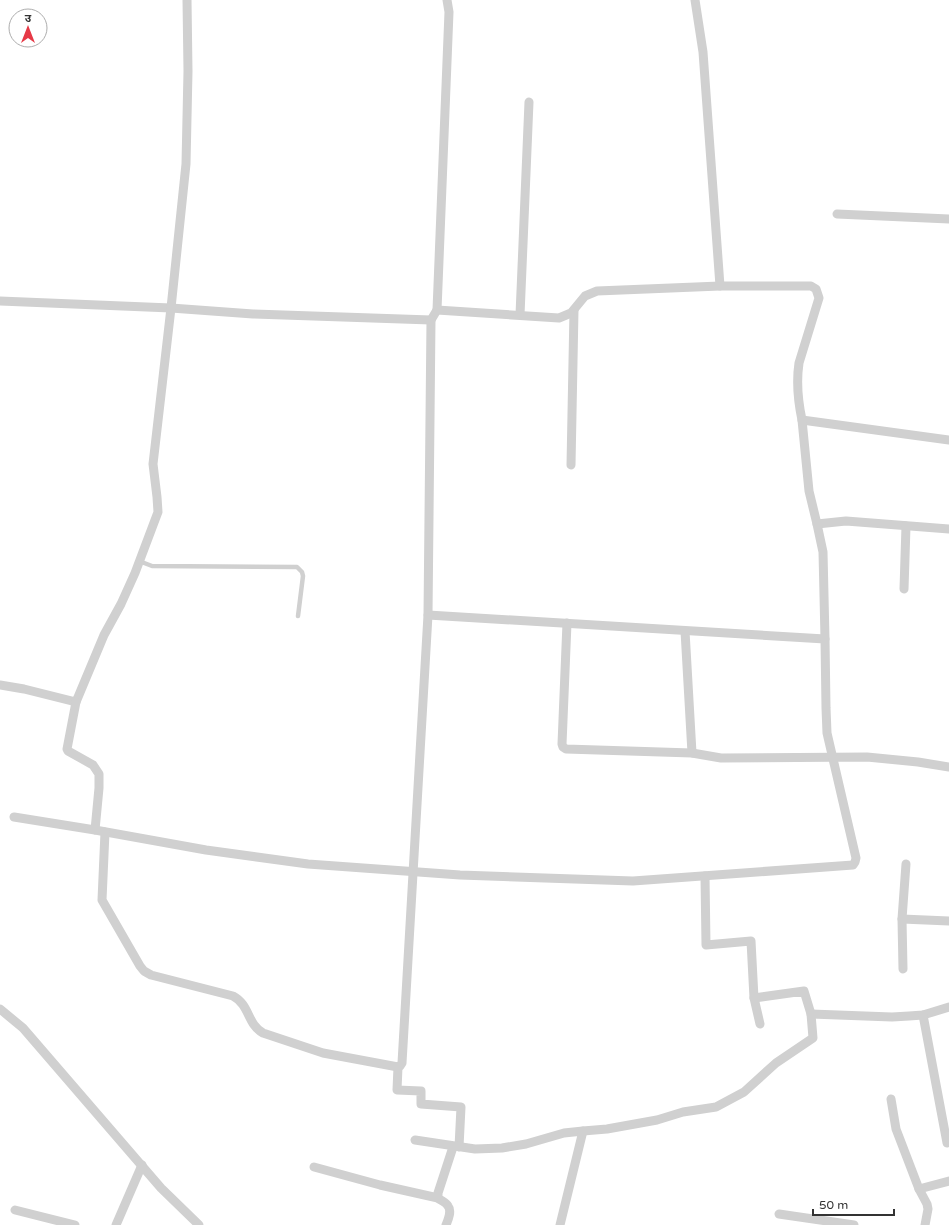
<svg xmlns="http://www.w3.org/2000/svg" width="949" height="1225" font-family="'Varela Round','Noto Sans Devanagari',sans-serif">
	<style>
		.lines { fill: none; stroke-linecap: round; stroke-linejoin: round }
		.lane { stroke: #d0d0d0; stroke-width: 4.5 }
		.street { stroke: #d0d0d0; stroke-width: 9 }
	</style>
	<rect width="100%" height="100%" fill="#fff"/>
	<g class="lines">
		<polyline class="lane" points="139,561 152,566 297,567 302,572 303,576 298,616"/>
		<g class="street">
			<polyline points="695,0 703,52 720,286"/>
			<polyline points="837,214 949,219"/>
			<path d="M0,301L171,308L253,314L431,320L437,310L559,318L571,313L585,296L597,291L720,286H811L816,289L819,298L799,363C796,383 798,401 802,420L949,440"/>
			<polyline points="437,310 449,12 447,0"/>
			<polyline points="520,315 529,102"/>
			<polyline points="571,465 574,310"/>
			<polyline points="817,524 846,521 949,529"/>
			<polyline points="904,589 906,526"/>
			<polyline points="428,615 825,639"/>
			<polyline points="567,623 562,744 563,747 566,749 692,753 721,758 867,757 918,762 949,767"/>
			<polyline points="685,631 692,753"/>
			<polyline points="0,685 24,689 76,702 104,635 121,604 135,573 158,512 157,497 153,464 171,308 186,164 188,71 187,0"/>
			<polyline points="76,702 67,749 68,751 93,765 99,774 99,788 95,830"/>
			<polyline points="14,817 95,830 206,850 308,864 460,875 633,881 853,865 855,862 856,858 827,733 826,708 825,639 823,552 817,524 809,491 802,420"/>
			<path d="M105,832L102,900L140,966L144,971L151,975L233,996C250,1005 247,1024 263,1033L323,1053L398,1067L400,1066L402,1063L428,615L431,320"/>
			<polyline points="705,876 706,945 751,941 754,998 760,1024"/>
			<polyline points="902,919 949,921"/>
			<polyline points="903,969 902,919 906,864"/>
			<polyline points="0,1009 23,1028 161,1188 199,1225"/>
			<polyline points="811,1014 892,1017 909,1016 923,1015 949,1007"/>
			<polyline points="923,1015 947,1143"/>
			<polyline points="398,1067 397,1090 421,1091 421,1104 461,1107 459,1147"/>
			<polyline points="891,1099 896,1129 919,1189 927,1204 928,1209 925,1225"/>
			<polyline points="415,1140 475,1149 502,1148 526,1144 564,1133 583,1131 607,1129 657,1120 683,1112 716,1107 744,1092 776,1063 813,1038 811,1014 804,991 754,998"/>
			<polyline points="314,1167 380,1185 438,1198"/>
			<polyline points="919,1189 949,1181"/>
			<polyline points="15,1210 75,1225"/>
			<polyline points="779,1214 854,1225"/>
			<polyline points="116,1225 142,1165"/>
			<path d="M446,1225C448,1220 452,1211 448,1206C446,1202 441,1201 438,1198V1193L453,1147"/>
			<polyline points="560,1225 583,1131"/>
		</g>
	</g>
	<g transform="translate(28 28)"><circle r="19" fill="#ffffff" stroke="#adadad"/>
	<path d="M0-3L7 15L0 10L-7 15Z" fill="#e63946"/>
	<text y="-6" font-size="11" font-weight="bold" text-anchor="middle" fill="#333333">उ</text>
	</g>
	<path d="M813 1209v6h81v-6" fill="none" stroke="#333333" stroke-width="2"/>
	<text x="819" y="1209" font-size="12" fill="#333333" stroke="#ffffff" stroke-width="3" paint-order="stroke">50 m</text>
</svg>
